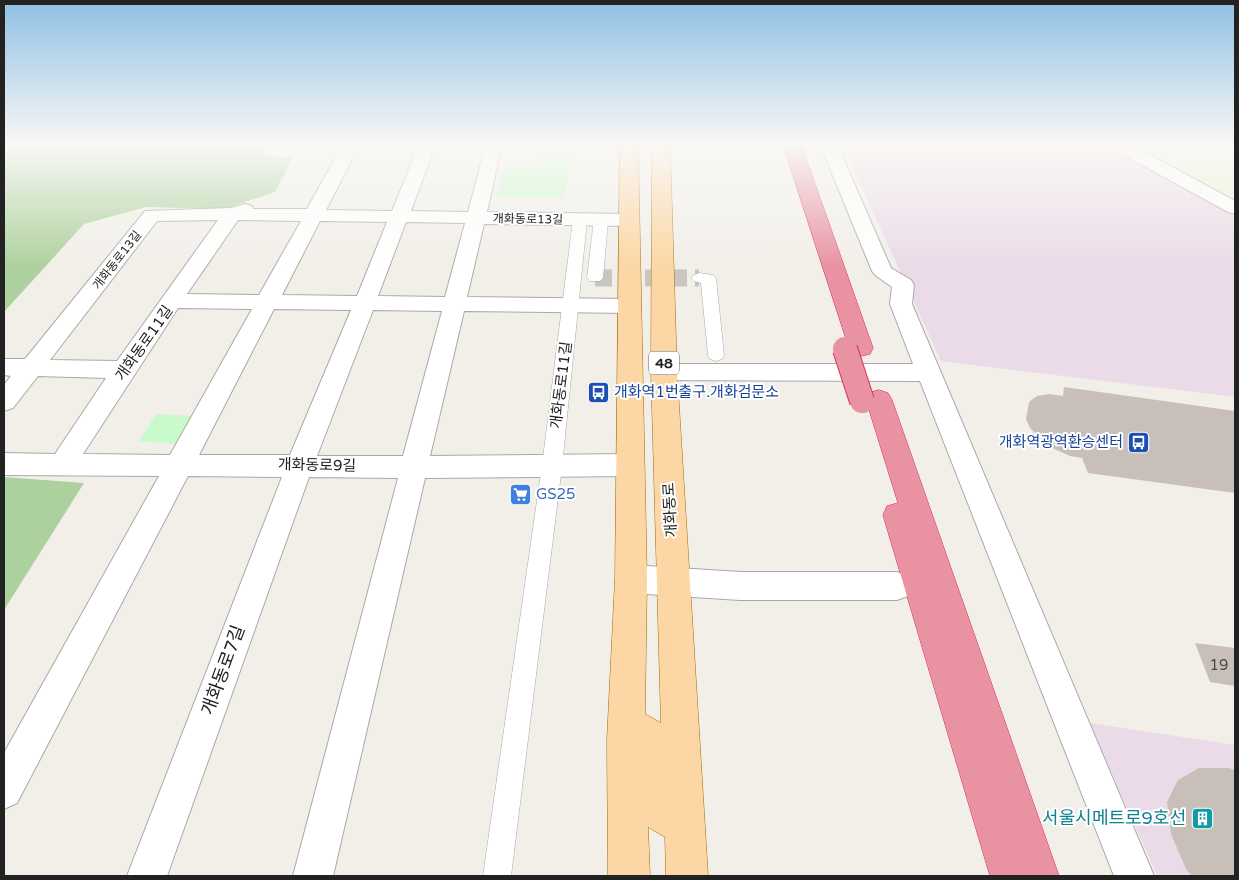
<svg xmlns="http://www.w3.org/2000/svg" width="1239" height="880" font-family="'Varela Round','Noto Sans KR',sans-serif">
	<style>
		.industrial { fill: #ebdbe8 }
		.farmland { fill: #eef0d5 }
		.forest { fill: #add19e }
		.park { fill: #c8facc }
		.building { fill: #c7bfb8 }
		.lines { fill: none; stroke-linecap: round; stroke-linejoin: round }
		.pedestrian-tunnel { stroke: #c8c6c1; stroke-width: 17; stroke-dasharray: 17 8; stroke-linecap: butt }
		.pedestrian-casing { stroke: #a9a9a9; stroke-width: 1 }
		.minor-casing { stroke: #a9a9a9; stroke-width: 2 }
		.primary-casing { stroke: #a06b00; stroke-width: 1 }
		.motorway-casing { stroke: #dc2a67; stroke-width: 1 }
		.pedestrian { fill: #fff; fill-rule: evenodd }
		.minor { fill: #fff; fill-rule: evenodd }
		.primary { fill: #fcd6a4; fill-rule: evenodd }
		.motorway { fill: #e892a2; fill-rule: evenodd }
		.motorway-bridge-casing { stroke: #dc2a67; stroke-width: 26; stroke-linecap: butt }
		.motorway-bridge { stroke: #e892a2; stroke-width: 24 }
		.labels { text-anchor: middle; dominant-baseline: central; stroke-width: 4; stroke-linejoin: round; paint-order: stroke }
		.far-street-label { font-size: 12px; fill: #222; stroke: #fff }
		.shield { fill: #fff; stroke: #646464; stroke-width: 1 }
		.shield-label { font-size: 14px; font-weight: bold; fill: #222 }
		.street-label { font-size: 15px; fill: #222; stroke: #fff }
		.transit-label { font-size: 15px; fill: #164399; stroke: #fff; text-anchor: start }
		.shop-label { font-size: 15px; fill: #366cbe; stroke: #fff; text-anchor: start }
		.near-number-label { font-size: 15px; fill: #4b4948 }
		.near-street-label { font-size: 18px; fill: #222; stroke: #fff }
		.near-culture-label { font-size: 18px; fill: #0d838f; stroke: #fff; text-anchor: end }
	</style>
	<rect width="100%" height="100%" fill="#f2efe9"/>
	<g class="industrial">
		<polygon points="842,144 1107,144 1235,214 1235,397 941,361"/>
		<polygon points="1090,723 1235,745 1235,876 1157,876"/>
	</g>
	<polygon class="farmland" points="1128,144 1235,144 1235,202"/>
	<g class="forest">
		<polygon points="4,144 272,144 264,156 293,158 275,192 224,209 146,207 84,224 4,312"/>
		<polygon points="4,477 84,483 4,610"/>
	</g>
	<g class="park">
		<polygon points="543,146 574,146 564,197 497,197 504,167 539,167"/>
		<polygon points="156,414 194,416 177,444 139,441"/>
	</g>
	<g class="building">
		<polygon points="1064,387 1235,411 1235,493 1088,473 1082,458 1070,456 1048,446 1030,428 1026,419 1029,402 1037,396 1049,394 1063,396"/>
		<polygon points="1195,643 1235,648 1235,686 1210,682"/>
		<polygon points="1199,768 1228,768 1235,770 1235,876 1192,876 1186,869 1171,834 1167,802 1178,780"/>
	</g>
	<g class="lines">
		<polyline class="pedestrian-tunnel" points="595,278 699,278"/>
		<defs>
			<g id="pedestrian">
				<polygon points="580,216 587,220 562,466 511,876 483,876 542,466 573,220"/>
				<polygon points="601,216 608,220 603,278 600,281 590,281 587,278 594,220"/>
				<polygon points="699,273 713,275 716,278 724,355 722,359 716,361 710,359 708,355 701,283 694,281 691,278 694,275"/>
			</g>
			<g id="minor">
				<path d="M343,144H360L326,210L392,211L419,144H436L411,211L468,212L486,144H502L487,212L629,214L636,216L639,220L636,224L629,226L484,224L467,297L630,299L638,301L641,306L638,311L630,313L464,311L430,456L630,454L640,457L644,465L640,473L630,476L425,478L333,876H293L398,478L309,477L167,876H127L282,477L188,476L17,803L4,809V753L159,476L4,475V453L55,454L106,378L38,376L13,408L4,411V385L11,376L4,375V359H25L145,211L231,208L245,204L252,206L253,209H307ZM218,220L117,361L50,360L157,221ZM238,220L301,221L259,295L187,294ZM320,221L387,222L357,296L282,295ZM406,222L465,223L445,297L378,296ZM178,308L252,309L170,455L83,454ZM274,309L351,310L290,455H199ZM373,310L442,311L403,456H317Z"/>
				<polygon points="820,144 837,144 891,268 911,280 914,285 912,304 1154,876 1114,876 920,381 664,380 655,378 652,372 655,366 664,364 913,364 890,304 892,287 875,275 872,271"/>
				<polygon points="1109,144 1130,144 1235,201 1235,214 1228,212 1111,148"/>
				<polygon points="631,565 740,572 897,572 908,576 912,586 908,596 897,600 740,600 631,593 620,589 616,579 620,569"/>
			</g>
			<polygon id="primary" points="620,144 638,144 647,579 645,714 661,723 651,372 652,144 670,144 677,372 708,876 666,876 665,837 648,827 650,876 608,876 607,740 615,579"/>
			<g id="motorway">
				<polygon points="783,144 801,144 873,348 870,354 861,356 852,354 849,348"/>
				<polygon points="879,390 888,393 892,400 1059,876 990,876 883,515 887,506 898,503 866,400 870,393"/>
			</g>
		</defs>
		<use href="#pedestrian" class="pedestrian-casing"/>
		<use href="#minor" class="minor-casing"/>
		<use href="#primary" class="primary-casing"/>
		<use href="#motorway" class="motorway-casing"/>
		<use href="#pedestrian" class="pedestrian"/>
		<use href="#minor" class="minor"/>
		<use href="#primary" class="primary"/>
		<use href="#motorway" class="motorway"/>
		<defs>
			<polyline id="motorway-bridge" points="845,349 862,401"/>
		</defs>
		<use href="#motorway-bridge" class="motorway-bridge-casing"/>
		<use href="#motorway-bridge" class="motorway-bridge"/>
	</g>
	<linearGradient id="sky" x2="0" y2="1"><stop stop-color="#8fc0e4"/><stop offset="0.54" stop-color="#f9f8f5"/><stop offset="1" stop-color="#f9f8f5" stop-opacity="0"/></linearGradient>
	<rect width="1239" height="268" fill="url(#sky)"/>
	<defs>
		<symbol id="bus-square" viewBox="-11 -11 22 22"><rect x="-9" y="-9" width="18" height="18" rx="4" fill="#1a4fb4" stroke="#fff"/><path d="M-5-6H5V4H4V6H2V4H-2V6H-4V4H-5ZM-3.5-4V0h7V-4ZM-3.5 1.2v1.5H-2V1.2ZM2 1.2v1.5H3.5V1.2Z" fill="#fff"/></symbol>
		<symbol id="supermarket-square" viewBox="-11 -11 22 22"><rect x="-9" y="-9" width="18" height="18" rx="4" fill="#3f7fe0" stroke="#fff"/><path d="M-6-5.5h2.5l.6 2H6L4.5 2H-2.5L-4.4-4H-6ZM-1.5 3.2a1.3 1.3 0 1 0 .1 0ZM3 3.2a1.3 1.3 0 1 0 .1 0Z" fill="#fff"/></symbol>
		<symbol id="building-square" viewBox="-11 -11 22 22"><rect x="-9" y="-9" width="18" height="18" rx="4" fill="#0f9aa8" stroke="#fff"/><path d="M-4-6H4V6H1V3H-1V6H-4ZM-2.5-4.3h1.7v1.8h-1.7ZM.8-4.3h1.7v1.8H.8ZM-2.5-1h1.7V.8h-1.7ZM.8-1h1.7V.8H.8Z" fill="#fff"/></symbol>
	</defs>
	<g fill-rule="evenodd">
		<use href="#bus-square" x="586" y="380" width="25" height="25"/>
		<use href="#bus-square" x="1126" y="430" width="25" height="25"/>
		<use href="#supermarket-square" x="508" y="482" width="25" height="25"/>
		<use href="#building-square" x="1190" y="806" width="25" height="25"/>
	</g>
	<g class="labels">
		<g class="far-street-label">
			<text transform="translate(528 219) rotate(1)">개화동로13길</text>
			<text transform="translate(117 260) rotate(-52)">개화동로13길</text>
		</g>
		<rect class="shield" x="649" y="351.5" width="30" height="23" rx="4"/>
		<g class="shield-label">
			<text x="664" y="363">48</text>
		</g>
		<g class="street-label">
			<text transform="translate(144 343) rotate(-55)">개화동로11길</text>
			<text transform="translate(561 385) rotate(-83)">개화동로11길</text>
			<text transform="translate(317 465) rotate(1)">개화동로9길</text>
			<text transform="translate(670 510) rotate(-93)">개화동로</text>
		</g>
		<g class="transit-label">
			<text x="614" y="392">개화역1번출구.개화검문소</text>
			<text x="1123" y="442" text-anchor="end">개화역광역환승센터</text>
		</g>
		<g class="shop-label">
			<text x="536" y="494">GS25</text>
		</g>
		<g class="near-number-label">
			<text x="1219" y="665">19</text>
		</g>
		<g class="near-street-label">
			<text transform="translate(223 670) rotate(-70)">개화동로7길</text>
		</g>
		<g class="near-culture-label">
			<text x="1186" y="818">서울시메트로9호선</text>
		</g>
	</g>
	<rect width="1239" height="880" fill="none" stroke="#222222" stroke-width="10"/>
</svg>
